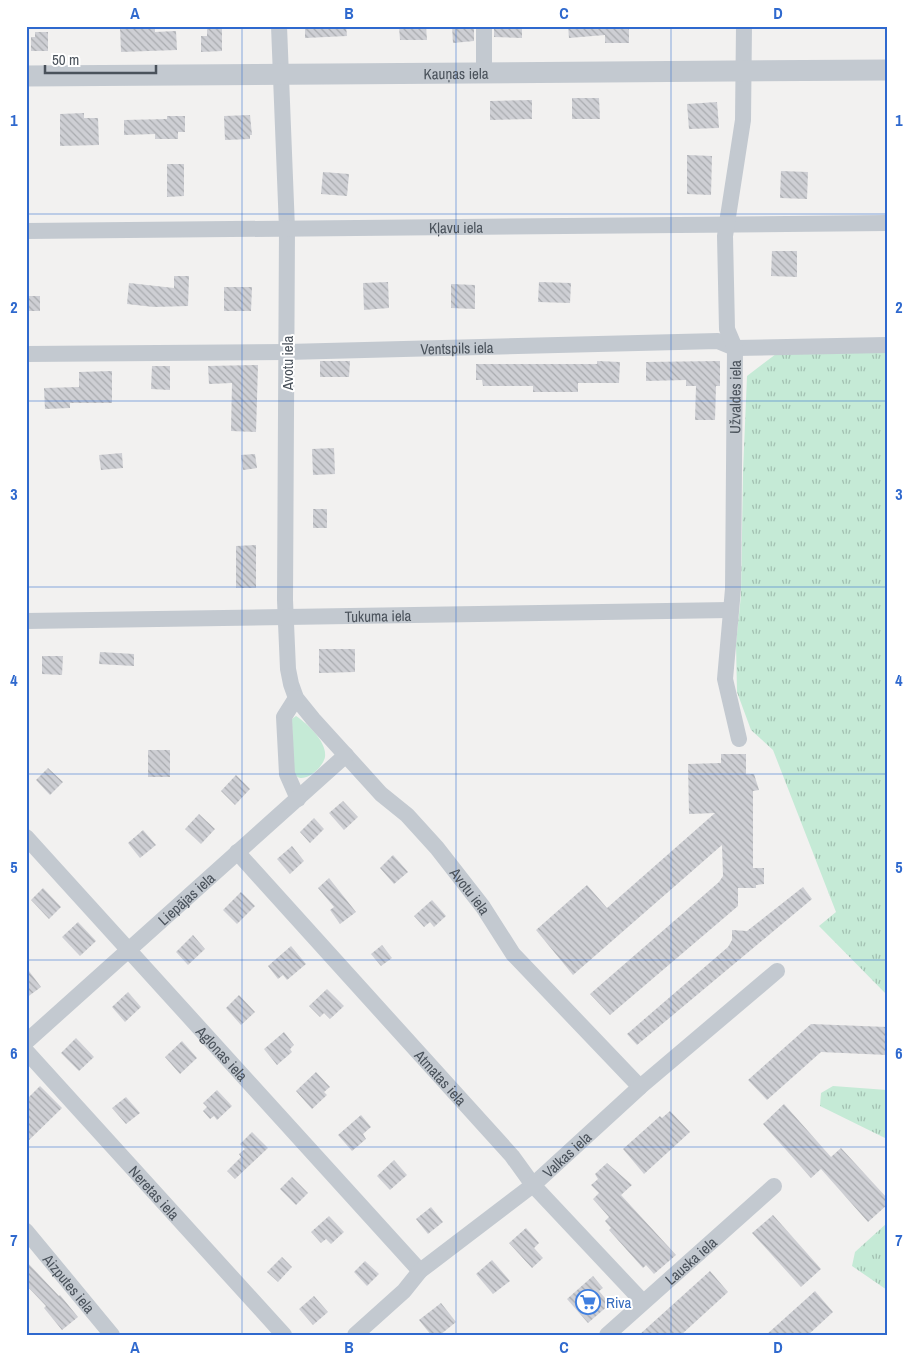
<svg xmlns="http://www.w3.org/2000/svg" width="913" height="1361" font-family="'Archivo Narrow',sans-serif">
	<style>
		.grass { fill: #c5ead6 }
		.park { fill: url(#park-tufts) }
		.building { fill: url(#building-back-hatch) }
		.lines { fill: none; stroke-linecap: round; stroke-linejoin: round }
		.minor { stroke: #c3c9d0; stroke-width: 16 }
		.tertiary { stroke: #c3c9d0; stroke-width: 21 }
		.grid { fill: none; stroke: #2f69ce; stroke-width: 1; stroke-opacity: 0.55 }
		.labels { text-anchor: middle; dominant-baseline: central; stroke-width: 4; stroke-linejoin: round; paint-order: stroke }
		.street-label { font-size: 15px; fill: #4a525b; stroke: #fff }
		.shop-label { font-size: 15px; fill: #366cbe; stroke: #fff; text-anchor: start }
		.neatline { fill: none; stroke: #2f69ce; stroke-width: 2 }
		.grid-label { font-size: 16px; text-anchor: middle; font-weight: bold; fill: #2f69ce }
	</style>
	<defs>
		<pattern id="park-tufts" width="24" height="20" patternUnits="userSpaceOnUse" patternTransform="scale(1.25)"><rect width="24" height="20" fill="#c5ead6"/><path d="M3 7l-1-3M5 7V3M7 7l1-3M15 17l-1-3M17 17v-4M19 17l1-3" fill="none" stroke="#a2c0b1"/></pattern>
		<pattern id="building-back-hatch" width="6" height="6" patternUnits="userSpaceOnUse" patternTransform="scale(1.25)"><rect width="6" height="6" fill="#cecfd4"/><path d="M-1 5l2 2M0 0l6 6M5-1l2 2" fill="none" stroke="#a9abaf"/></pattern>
	</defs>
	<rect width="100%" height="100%" fill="#f2f1f0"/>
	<path class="grass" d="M296,716C308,724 327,742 325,757C323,768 301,788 293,772L292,719Z"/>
	<g class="park">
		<polygon points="887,352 887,995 819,926 836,912 773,750 751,730 737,692 736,644 741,595 743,472 747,376 776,354"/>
		<polygon points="833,1086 887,1090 887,1139 820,1106 821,1093"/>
		<polygon points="887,1223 887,1290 852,1266 855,1252"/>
	</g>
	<g class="building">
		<polygon points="120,26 155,26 155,32 176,31 177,50 121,52"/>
		<polygon points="207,26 222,26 222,51 201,52 201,36 207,36"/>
		<polygon points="305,26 346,26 347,36 305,38"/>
		<polygon points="399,26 426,26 427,40 400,40"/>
		<polygon points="452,26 474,26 474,41 453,43"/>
		<polygon points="494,26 522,26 522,38 494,37"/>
		<polygon points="568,26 629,26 629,43 605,43 605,35 569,38"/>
		<polygon points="35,32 48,32 48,51 31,51 31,37 35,37"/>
		<polygon points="572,98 599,98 600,119 572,119"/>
		<polygon points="532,100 532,119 490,120 490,101"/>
		<polygon points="717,102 719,128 689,129 687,104"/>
		<polygon points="84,113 84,118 98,118 99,145 60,146 60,114"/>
		<polygon points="250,115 252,135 250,135 250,139 225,140 224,116"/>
		<polygon points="167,116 185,116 185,132 178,132 178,139 155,139 155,134 124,135 124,120 167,119"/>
		<polygon points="687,155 712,156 711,195 687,194"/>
		<polygon points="167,164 184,164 184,196 167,197"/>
		<polygon points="781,171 808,172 807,199 780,198"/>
		<polygon points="323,172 349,174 347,196 321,194"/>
		<polygon points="772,251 797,251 797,277 771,276"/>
		<polygon points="174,276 189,276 188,306 154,307 127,304 129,283 174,288"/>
		<polygon points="388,282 389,308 364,310 363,283"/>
		<polygon points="539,282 571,283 570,303 538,302"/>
		<polygon points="451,284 475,285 475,309 451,308"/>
		<polygon points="224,287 252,287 251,311 224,311"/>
		<rect x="26" y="296" width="14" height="15"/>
		<polygon points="320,361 350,361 349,377 320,377"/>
		<polygon points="597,361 620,362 619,383 578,383 578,392 533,392 533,386 483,386 482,380 476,380 476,364 597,364"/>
		<polygon points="720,361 720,386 716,386 715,420 695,420 696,386 686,386 686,380 646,381 646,362"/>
		<polygon points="258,365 256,432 231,431 232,383 209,384 208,366"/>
		<polygon points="152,366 170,366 170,390 151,389"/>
		<polygon points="112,371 112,403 70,403 70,408 45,409 44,388 79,387 79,372"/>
		<polygon points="334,448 335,474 313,475 312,449"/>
		<polygon points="122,453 123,468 101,470 99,455"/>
		<polygon points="255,454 257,468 243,470 241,455"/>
		<rect x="313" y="509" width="14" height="19"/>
		<polygon points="256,545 256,588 236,588 236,546"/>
		<polygon points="319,649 355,649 355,672 319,673"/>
		<polygon points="100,652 134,654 134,666 99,664"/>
		<polygon points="42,656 63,656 62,675 42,674"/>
		<rect x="148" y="750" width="22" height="27"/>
		<polygon points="721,754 746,754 746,774 754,774 759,790 753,791 753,868 764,868 764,884 756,885 756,888 738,888 738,906 610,1015 590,994 719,882 723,876 722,845 573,975 536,930 587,885 607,908 715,813 689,814 688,764 721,763"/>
		<polygon points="48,768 63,782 50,795 36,780"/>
		<polygon points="236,775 250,789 235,805 221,791"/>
		<polygon points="343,801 358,817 344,830 329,813"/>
		<polygon points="199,814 215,829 201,844 185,829"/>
		<polygon points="314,818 324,829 310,843 300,832"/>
		<polygon points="143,830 156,845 140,858 128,843"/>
		<polygon points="292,846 304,861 290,874 277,859"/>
		<polygon points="393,855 408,872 394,884 380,868"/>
		<polygon points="329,878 356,912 340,924 330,910 334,907 318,888"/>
		<polygon points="803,887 812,899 637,1045 627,1034 728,947 732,940 732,930 747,931"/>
		<polygon points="43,888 61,907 49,919 31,900"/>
		<polygon points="241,892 255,906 237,924 223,910"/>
		<polygon points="432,900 446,916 434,927 430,922 424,927 414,916"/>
		<polygon points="78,922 96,941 80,956 62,937"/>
		<polygon points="193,935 205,949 188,965 176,952"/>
		<polygon points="382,945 392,958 381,966 371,954"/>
		<polygon points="291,946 306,964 287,980 283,975 278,979 268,966"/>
		<polygon points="26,967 41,987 26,998"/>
		<polygon points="327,989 344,1006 330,1019 324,1013 320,1017 309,1006"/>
		<polygon points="128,992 141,1007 125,1022 112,1007"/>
		<polygon points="239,995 255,1012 241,1025 226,1008"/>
		<polygon points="811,1024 887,1027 887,1055 821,1052 767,1100 748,1080"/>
		<polygon points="284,1032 294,1045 290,1049 292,1052 277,1065 264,1049"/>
		<polygon points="76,1038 94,1057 79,1071 61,1053"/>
		<polygon points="182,1041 197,1058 180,1074 165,1057"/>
		<polygon points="316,1072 330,1087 324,1092 327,1095 312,1109 296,1091"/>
		<polygon points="40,1086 62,1108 26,1143 26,1100"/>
		<polygon points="217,1090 232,1106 217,1120 214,1116 210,1119 203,1111 207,1107 203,1103"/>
		<polygon points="126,1097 140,1113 126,1124 112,1108"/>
		<polygon points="784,1104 831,1157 841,1148 887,1198 887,1205 868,1222 821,1169 811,1178 763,1124"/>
		<polygon points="670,1111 690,1132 644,1174 623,1149 660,1116 662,1118"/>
		<polygon points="361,1115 371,1127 363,1134 366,1139 352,1151 338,1135"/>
		<polygon points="252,1132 268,1148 235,1179 227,1171 241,1157 239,1154 245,1149 240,1144"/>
		<polygon points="394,1160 407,1175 390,1190 377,1176"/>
		<polygon points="607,1163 632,1185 621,1195 676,1255 654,1274 646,1265 643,1268 609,1230 611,1228 605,1221 609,1217 593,1199 599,1193 591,1185 598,1179 595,1174"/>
		<polygon points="292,1177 308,1193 296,1205 280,1189"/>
		<polygon points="431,1207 443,1222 428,1234 416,1219"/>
		<polygon points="773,1215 821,1269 801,1287 752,1233"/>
		<polygon points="329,1216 344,1232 331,1244 326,1239 321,1243 311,1232"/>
		<polygon points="526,1228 539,1243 534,1248 543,1258 532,1268 509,1243"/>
		<polygon points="282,1257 292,1267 278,1282 267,1272"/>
		<polygon points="492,1260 510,1281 493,1294 476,1274"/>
		<polygon points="26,1261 59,1296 60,1295 78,1317 62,1330 44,1308 46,1306 26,1285"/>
		<polygon points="365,1261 379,1274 367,1286 354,1272"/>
		<polygon points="710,1271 728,1292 681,1335 639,1335"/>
		<polygon points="593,1276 603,1288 599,1291 610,1304 588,1323 567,1299"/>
		<polygon points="815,1291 833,1312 808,1335 766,1335"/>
		<polygon points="314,1296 328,1312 313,1325 299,1309"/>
		<polygon points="441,1303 456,1322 440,1335 431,1335 419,1320"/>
	</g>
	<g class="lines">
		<g class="minor">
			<path id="s1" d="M279,26L287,229L285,600L288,669L291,684L296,698L313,719L381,794L407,815L437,848L483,907L513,954L640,1087"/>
			<polyline points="484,73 484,26"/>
			<path id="s2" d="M26,231L887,223"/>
			<path id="s3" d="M26,354L287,352L718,341L735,348L887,345"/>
			<path id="s4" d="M26,621L730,610"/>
			<polyline points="296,698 284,717 287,774 298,799"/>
			<path id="s5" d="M739,739L725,679L733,589L735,348L727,329L725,236L743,120L744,26"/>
			<path id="s6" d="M26,837L420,1271"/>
			<path id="s7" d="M237,852L512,1156L533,1185L643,1302"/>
			<path id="s8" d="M26,1042L346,755"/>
			<path id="s9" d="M26,1051L284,1335"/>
			<path id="s10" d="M26,1231L112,1335"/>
			<path id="s11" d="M355,1335L404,1291L420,1271L533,1185L640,1087L777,971"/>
			<path id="s12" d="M607,1335L774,1186"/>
		</g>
		<path class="tertiary" id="s13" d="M26,76L887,70"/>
	</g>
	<path class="grid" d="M242,26V1335M456,26V1335M671,26V1335M26,214H887M26,401H887M26,587H887M26,774H887M26,960H887M26,1147H887"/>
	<defs>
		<symbol id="supermarket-ring" viewBox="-11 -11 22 22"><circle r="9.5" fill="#fff" stroke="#3f7fe0" stroke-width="1.5"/><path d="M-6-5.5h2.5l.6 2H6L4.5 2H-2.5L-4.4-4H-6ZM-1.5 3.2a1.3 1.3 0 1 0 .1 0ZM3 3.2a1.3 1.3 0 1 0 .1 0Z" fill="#3f7fe0"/></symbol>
	</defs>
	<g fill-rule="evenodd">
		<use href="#supermarket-ring" x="574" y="1288" width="28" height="28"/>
	</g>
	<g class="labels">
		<g class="street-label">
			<text stroke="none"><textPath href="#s13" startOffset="430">Kauņas iela</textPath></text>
			<text stroke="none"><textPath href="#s2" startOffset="430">Kļavu iela</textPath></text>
			<text stroke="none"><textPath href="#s3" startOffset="431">Ventspils iela</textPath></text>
			<text transform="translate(287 363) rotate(-90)">Avotu iela</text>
			<text stroke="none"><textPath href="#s5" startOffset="344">Užvaldes iela</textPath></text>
			<text stroke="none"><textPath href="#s4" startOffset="352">Tukuma iela</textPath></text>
			<text stroke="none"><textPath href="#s1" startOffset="934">Avotu iela</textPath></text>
			<text stroke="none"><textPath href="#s8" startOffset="215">Liepājas iela</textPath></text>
			<text stroke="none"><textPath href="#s6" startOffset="292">Aglonas iela</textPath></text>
			<text stroke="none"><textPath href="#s7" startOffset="304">Atmatas iela</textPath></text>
			<text stroke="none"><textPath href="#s11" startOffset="279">Valkas iela</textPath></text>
			<text stroke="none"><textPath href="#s9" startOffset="191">Neretas iela</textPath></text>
			<text stroke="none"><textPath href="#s12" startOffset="112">Lauska iela</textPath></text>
			<text stroke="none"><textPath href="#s10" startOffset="68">Aizputes iela</textPath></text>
		</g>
		<g class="shop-label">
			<text x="606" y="1302">Riva</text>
		</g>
	</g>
	<rect width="913" height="1361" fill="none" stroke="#ffffff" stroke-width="55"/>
	<path d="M45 65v8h111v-8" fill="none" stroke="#4a525b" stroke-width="2.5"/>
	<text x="52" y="65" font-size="15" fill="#4a525b" stroke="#ffffff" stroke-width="4" paint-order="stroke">50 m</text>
	<rect x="28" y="28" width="858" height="1306" class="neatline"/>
	<g class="grid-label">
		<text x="135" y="19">A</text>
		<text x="349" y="19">B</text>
		<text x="564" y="19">C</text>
		<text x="778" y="19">D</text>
		<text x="14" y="126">1</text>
		<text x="899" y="126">1</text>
		<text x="14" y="313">2</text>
		<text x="899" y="313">2</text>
		<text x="14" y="500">3</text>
		<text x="899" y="500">3</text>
		<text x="14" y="686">4</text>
		<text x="899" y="686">4</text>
		<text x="14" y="873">5</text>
		<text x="899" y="873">5</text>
		<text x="14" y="1059">6</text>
		<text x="899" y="1059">6</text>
		<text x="14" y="1246">7</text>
		<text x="899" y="1246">7</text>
		<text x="135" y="1353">A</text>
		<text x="349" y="1353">B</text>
		<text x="564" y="1353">C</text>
		<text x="778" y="1353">D</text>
	</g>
</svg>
